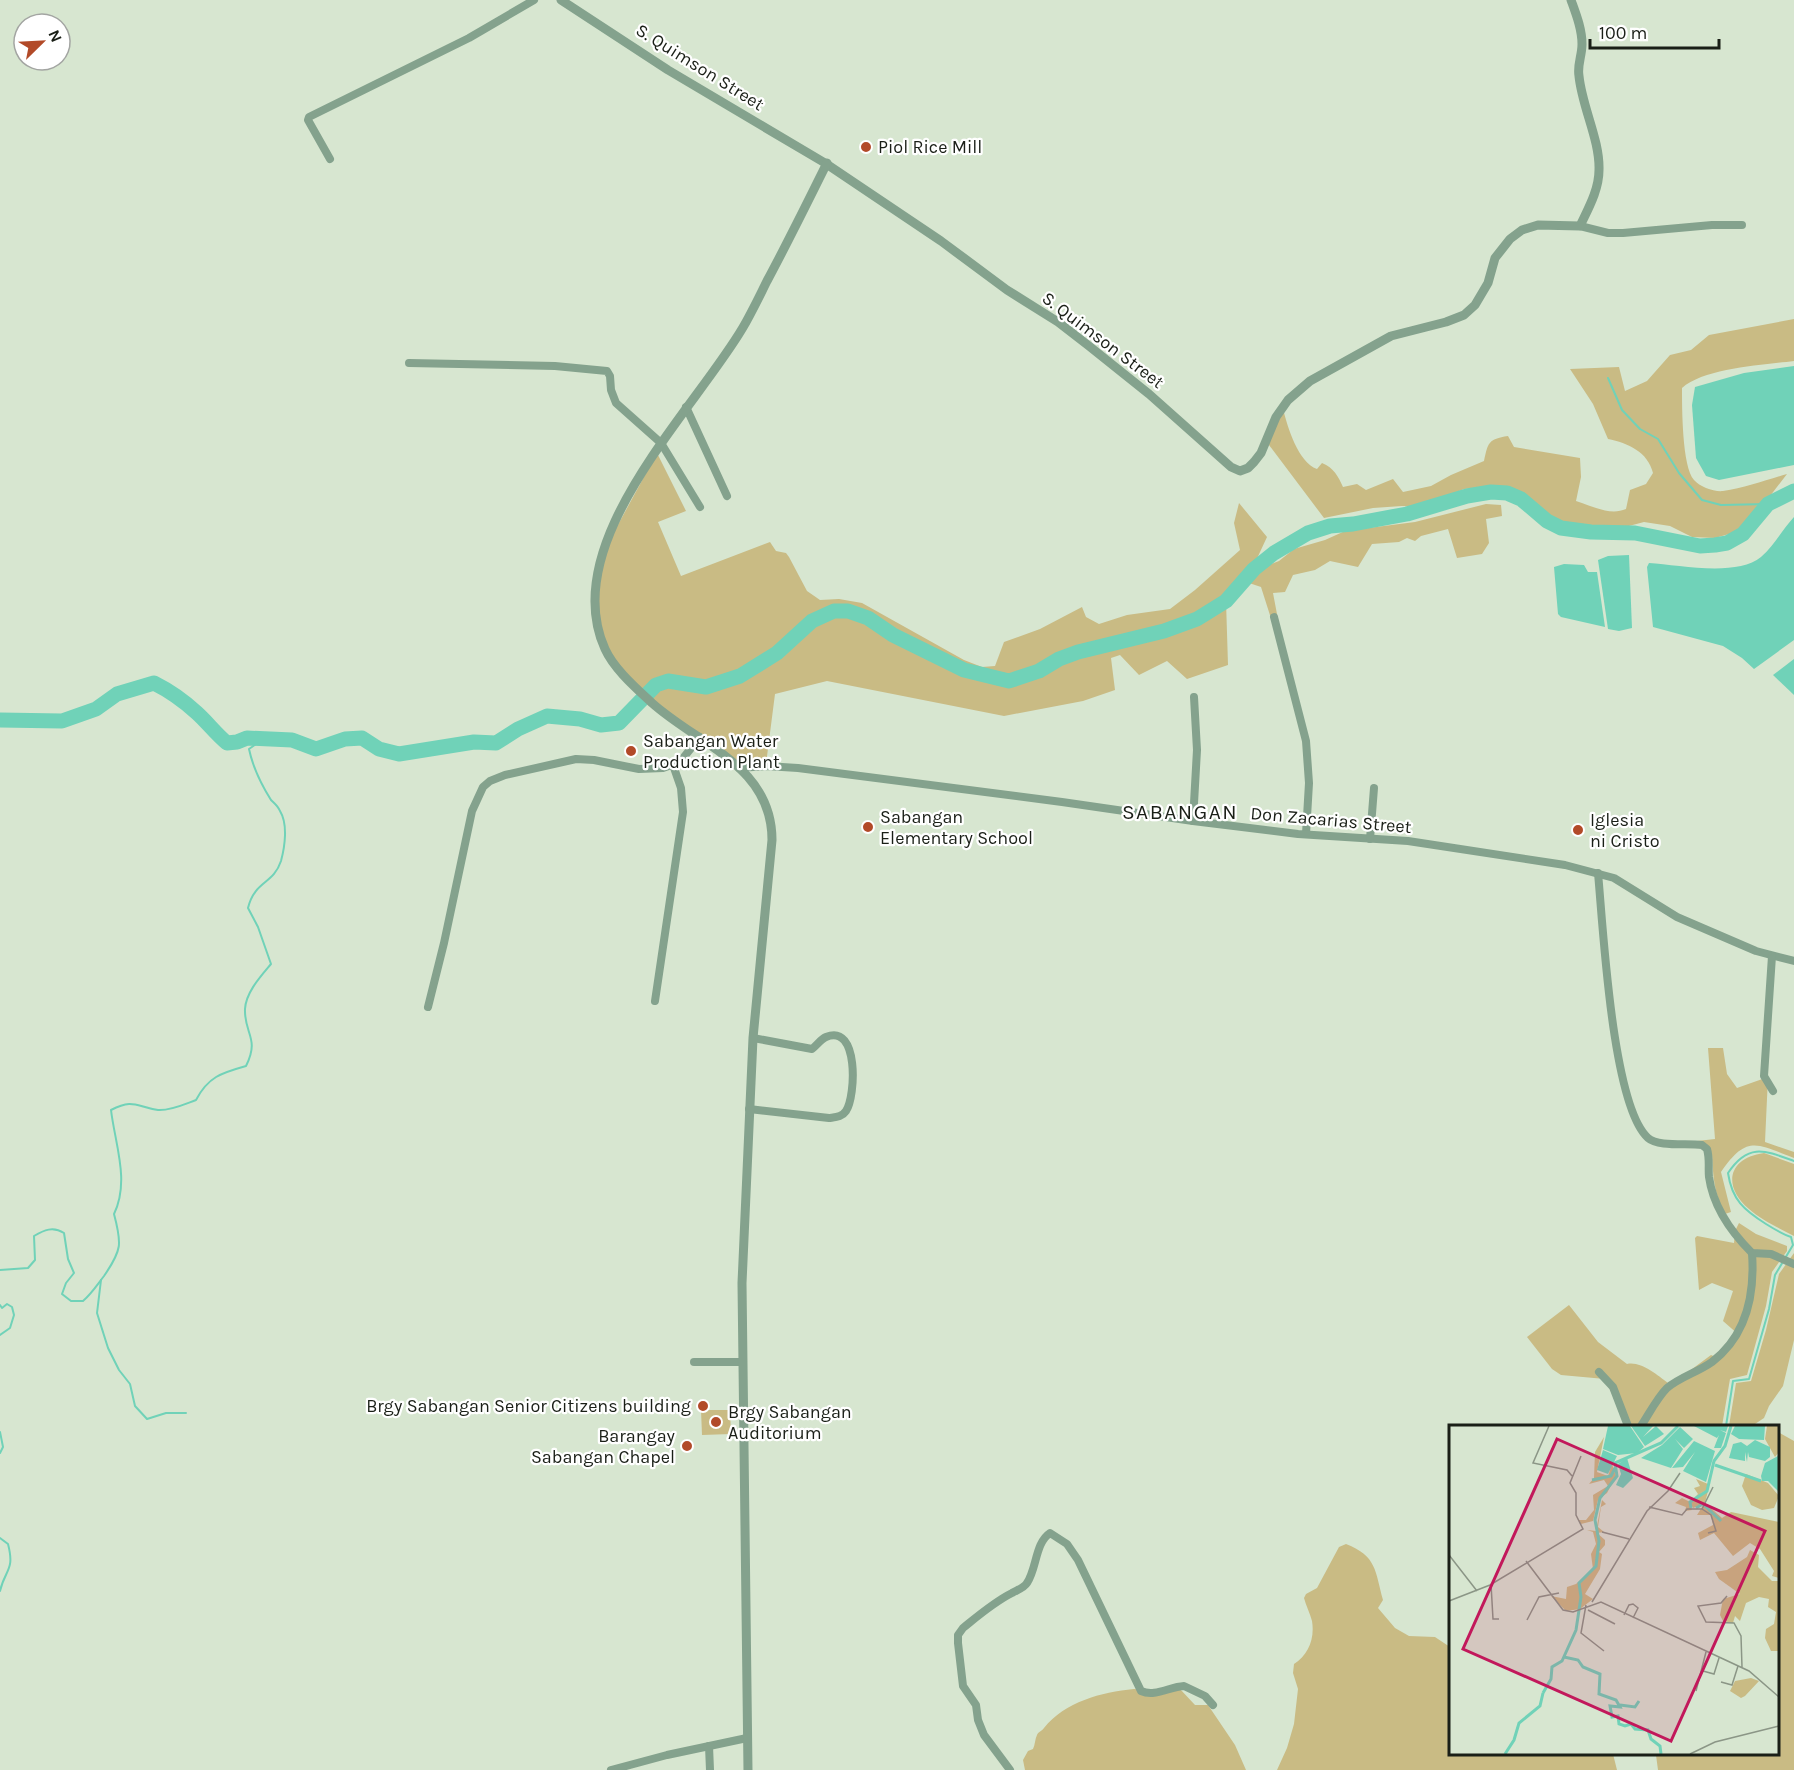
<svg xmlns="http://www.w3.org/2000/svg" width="1794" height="1770" font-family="Karla,sans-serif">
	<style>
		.green { fill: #c9bb84 }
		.water { fill: #70d2b8 }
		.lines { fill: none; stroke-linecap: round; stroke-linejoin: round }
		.stream { stroke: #70d2b8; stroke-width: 2 }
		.river { stroke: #70d2b8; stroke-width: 15 }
		.minor { stroke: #84a28d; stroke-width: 8 }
		.tertiary { stroke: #84a28d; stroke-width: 9 }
		.poi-dot { fill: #b24a28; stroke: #fff; stroke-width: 2 }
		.labels { text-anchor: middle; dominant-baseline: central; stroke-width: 4.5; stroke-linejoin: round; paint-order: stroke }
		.street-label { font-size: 18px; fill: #1a1f17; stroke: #fff }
		.poi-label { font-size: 18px; fill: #1a1f17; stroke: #fff; text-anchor: start }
		.quarter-label { font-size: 21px; letter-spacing: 1.5px; fill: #1a1f17; stroke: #fff }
		.inset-river { fill: none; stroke: #70d2b8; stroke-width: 3 }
		.inset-road { fill: none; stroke: #8b9686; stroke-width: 1.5 }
		.view { fill: #c2185b; fill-opacity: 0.15; stroke: #c2185b; stroke-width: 3 }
		.inset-edge { fill: none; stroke: #1a1f17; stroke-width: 3 }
	</style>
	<rect width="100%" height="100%" fill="#d7e6d0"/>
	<g class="green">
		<path d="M1794,319V361C1763,365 1705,368 1682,388C1682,407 1682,467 1694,480C1700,487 1714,492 1723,491C1745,488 1766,480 1787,474L1754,517L1736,532L1715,538L1692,537L1670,526L1644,522L1625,527L1603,526L1562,529L1552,521L1535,502L1524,495L1507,489L1488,487L1464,489L1420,507L1402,506L1373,508L1324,518L1263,437L1283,409C1288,428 1298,462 1317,469L1322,463C1334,468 1338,476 1343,487L1357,484L1366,490L1393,479L1403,492L1431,486L1451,475L1484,461C1488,443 1488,439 1508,436L1514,447L1580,458L1581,477L1576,501C1592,506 1610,516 1626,509L1630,490L1646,484L1653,473C1648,452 1628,443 1608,439L1593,404L1570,369L1619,367L1625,391L1647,381L1670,355L1691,350L1709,335Z"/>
		<polygon points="657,453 686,511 658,522 681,576 770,542 776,551 786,553 789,557 807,591 820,600 839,599 862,603 964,660 982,667 995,666 1004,642 1040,629 1082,607 1086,617 1099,624 1127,615 1170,609 1195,590 1240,550 1234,523 1239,503 1267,537 1247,580 1259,569 1279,561 1294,549 1325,540 1345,531 1415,522 1486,504 1501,505 1502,516 1486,519 1489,543 1482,554 1457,558 1448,529 1421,536 1415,541 1407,538 1399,542 1372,544 1358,567 1330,561 1315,570 1293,575 1285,592 1273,593 1280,630 1275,631 1261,587 1246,582 1226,601 1228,665 1187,679 1167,661 1139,675 1120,655 1111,658 1115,690 1083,701 1004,716 827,681 775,694 766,764 732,765 700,743 604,653 595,628 592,609 607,545"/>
		<path d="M1708,1048H1723L1727,1074L1737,1088L1768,1077L1765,1142L1794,1152V1158C1757,1144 1747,1134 1721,1172L1731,1212L1725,1214C1714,1194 1713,1176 1712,1154L1707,1147L1688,1142L1715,1139Z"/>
		<path d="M1764,1153L1794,1164V1236C1779,1228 1761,1220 1749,1209C1722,1186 1728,1158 1764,1153Z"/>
		<path d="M1739,1223L1756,1234L1787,1246V1251L1772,1272L1766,1306L1747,1375L1730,1379L1722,1426H1726H1623V1417L1605,1379L1561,1375L1552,1369L1527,1337L1569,1305L1598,1342L1627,1364C1641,1361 1657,1375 1668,1383L1680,1378L1711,1355L1718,1358L1739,1335L1723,1321L1733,1291L1712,1283L1699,1290L1695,1238L1697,1236L1734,1243L1735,1231Z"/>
		<polygon points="1794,1253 1794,1340 1783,1386 1769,1406 1764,1418 1752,1426 1729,1426 1736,1383 1751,1381 1766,1330 1779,1274"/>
		<polygon points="701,1410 730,1410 731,1434 702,1435"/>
		<polygon points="1778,1432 1794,1441 1794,1770 1658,1770 1656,1755 1651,1754 1778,1754"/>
		<path d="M1346,1544C1377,1556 1375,1571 1383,1600L1378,1608L1395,1628L1409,1636L1435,1637L1450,1647V1754H1613L1617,1770H1277L1287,1748L1294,1724L1298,1689L1293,1673L1294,1664C1308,1655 1315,1639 1312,1621C1310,1613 1306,1606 1304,1598L1306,1594L1317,1588L1339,1547Z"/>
		<path d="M1134,1689L1156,1691L1180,1689L1195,1705H1208L1235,1745L1246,1770H1025L1023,1760L1028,1751L1033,1749C1035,1745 1035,1739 1037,1735C1038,1732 1042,1731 1044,1728C1065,1702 1101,1692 1134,1689Z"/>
	</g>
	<g class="water">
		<polygon points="1794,366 1794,465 1719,480 1706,476 1696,458 1692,405 1695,387 1744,373"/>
		<path d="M1794,517V640L1754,669L1742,658L1723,646L1653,627L1647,567L1649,563C1679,565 1737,577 1761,557C1774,546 1782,530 1794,517Z"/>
		<polygon points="1629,555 1632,628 1619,631 1608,629 1598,560 1608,556"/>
		<polygon points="1564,564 1584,565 1588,572 1597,572 1605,627 1561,617 1558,614 1554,567"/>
		<polygon points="1794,659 1794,695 1773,675"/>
	</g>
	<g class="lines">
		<g class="stream">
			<polyline points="1608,378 1622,410 1640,429 1658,439 1679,473 1702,500 1721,505 1768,504"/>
			<path d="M0,1270L28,1268L35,1260L34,1236C44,1230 53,1226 64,1233L68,1259L74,1273L66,1283L62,1294L71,1301H83C92,1293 97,1285 104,1276C122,1250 122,1244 114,1214C130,1181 115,1144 111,1110C134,1098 136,1107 158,1110C170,1111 185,1104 196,1100C208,1077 221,1073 246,1066C260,1038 244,1034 245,1009C246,992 261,976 271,964L258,927L248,908C255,880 273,885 281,861C285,846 288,824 280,811C278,806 274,803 271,800C261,784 253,768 249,749L262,740"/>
			<polyline points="101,1280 97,1313 108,1348 119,1370 130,1384 135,1406 147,1419 166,1413 186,1413"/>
			<polyline points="0,1305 2,1308 7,1304 12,1307 14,1315 10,1328 0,1335"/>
			<path d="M1726,1426L1733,1381L1749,1379L1769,1309L1775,1275L1793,1245L1791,1237C1782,1234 1774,1229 1766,1224C1744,1210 1732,1200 1728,1173C1748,1143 1764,1150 1794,1161"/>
			<polyline points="0,1432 3,1447 0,1453"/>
			<path d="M0,1538L8,1544C15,1571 5,1569 0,1591"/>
		</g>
		<path class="river" d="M0,720L62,721L96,709L117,694L154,683C170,691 184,701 197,713C208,723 216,734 227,743L237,742L247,738L292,740L316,749L345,739L362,738L379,749L399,754L474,742L496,743L518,729L547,716L580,719L601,725L619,723L656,685L668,681L706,687L740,676L777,653L812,621L834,611H848L868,618L893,635L964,670L1009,681L1039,671L1059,659L1078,652L1164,631L1197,619L1226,601L1254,569L1274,553L1308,533L1330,526L1353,524L1407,514L1467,496L1491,492L1507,493L1521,499L1547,521L1561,528L1591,532L1635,533L1700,546L1715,545L1727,543L1743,534L1768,504L1794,491"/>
		<g class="minor">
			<polyline points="330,159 308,120 309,117 469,38 534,0"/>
			<polyline points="1580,226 1608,233 1623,233 1712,225 1742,225"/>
			<polyline points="409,363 555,366 607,371 610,376 611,390 616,403 661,443 700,507"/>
			<polyline points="686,407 727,496"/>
			<polyline points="1274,617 1306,741 1309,783 1306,834"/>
			<polyline points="739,768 766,766 798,768 1062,802 1193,821 1298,834 1408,841 1565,865 1614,878 1677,917 1756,951 1794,961"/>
			<polyline points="1193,821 1197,750 1194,697"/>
			<polyline points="1370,839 1374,788"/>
			<path d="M1598,873C1603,925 1612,1106 1648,1138C1658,1147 1687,1143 1702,1145L1707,1149C1710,1159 1708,1168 1709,1177C1713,1206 1732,1233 1752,1253L1771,1254L1794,1264"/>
			<polyline points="1772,956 1764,1076 1773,1091"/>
			<polyline points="655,1001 683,812 681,788 673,765"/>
			<polyline points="428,1007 444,943 472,811 483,787 490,781 505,775 576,759 594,760 639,769 663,768 680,762 700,737"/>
			<path d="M749,1109L829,1118C836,1117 842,1117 846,1111C856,1096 859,1023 826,1037C821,1039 817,1045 812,1049L753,1038"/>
			<polyline points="694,1362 742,1362"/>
			<polyline points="1599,1372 1613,1387 1628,1426"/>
			<path d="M1641,1426C1649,1414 1657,1398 1667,1388C1680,1377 1698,1372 1712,1362C1746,1336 1755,1295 1752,1253"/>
			<polyline points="709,1746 710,1770"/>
			<polyline points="611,1770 667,1755 747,1738"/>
			<path d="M1010,1770L984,1735L978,1720L976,1705L963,1686L958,1643V1635L963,1628C979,1615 994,1602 1012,1593C1017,1590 1024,1588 1027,1583C1037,1568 1035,1543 1050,1533L1067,1544L1078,1560L1141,1691C1155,1697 1169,1687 1184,1686L1205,1696L1213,1705"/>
		</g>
		<g class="tertiary">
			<path d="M561,0L668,70L825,163L941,241L1007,290L1058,322L1089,346L1149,394L1231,467L1240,471L1248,468L1254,462L1261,453L1276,417L1288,400L1310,381L1391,336L1446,322L1464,315L1475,305L1488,283L1495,258L1510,239L1522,230L1538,225L1580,226C1588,209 1599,190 1599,170C1600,140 1582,107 1579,76C1577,65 1582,56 1582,44C1582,29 1576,14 1571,0"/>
			<path d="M748,1770L742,1283L753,1038L772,840C772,766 699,745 652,703C636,688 614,669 605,649C557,543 692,413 742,329C751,314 759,297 767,281C788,242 807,203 827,163"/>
		</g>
	</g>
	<g class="poi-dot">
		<circle cx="866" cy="147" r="6"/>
		<circle cx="631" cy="751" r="6"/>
		<circle cx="868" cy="827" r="6"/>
		<circle cx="1578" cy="830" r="6"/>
		<circle cx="703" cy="1406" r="6"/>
		<circle cx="716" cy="1422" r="6"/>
		<circle cx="687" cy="1446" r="6"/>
	</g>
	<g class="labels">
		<g class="street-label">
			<text transform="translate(700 67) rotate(32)">S. Quimson Street</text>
			<text transform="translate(1103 340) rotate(37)">S. Quimson Street</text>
			<text transform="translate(1331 820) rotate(5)">Don Zacarias Street</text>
		</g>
		<g class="poi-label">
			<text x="878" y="147">Piol Rice Mill</text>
			<text x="643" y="741">Sabangan Water<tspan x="643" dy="21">Production Plant</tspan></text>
			<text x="880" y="817">Sabangan<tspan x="880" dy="21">Elementary School</tspan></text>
			<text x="1590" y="820">Iglesia<tspan x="1590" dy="21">ni Cristo</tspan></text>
			<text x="691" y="1406" text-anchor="end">Brgy Sabangan Senior Citizens building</text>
			<text x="728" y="1412">Brgy Sabangan<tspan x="728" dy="21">Auditorium</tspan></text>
			<text x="675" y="1436" text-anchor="end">Barangay<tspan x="675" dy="21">Sabangan Chapel</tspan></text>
		</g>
		<g class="quarter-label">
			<text x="1180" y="812">SABANGAN</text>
		</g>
	</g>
	<g transform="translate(1449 1425)">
		<rect width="330" height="330" fill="#d7e6d0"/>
		<path d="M318,1H330V27L326,32L316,14ZM155,12L148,47L159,51L163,39L167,51L158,68L149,75L144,96L132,99L129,95H137L145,85L144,70L159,61L155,55L140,59L145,53L146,27ZM297,49L319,58L330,71L325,83L313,85L302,80L293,61ZM247,54L259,59L257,66L251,68L259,66L256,78L273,93L282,87L330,97V153L323,151L325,146L311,124L301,118L284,131L265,108L251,115L249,108L264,100L262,90H248L255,79L244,83L241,77L243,85L236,86L237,82L226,78L233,73L241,77L249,69L245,63L251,61ZM153,75L157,79L152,82L149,102L155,107L148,108L156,115V120L150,127L153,129L151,144L136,169L144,174L131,184L117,186L102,171L117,174L118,162L127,159L144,144L142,129L147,119L144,107L138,105L147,106ZM301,125L310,130L309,142L323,156H330L329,226H322L316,213L317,204L325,199L327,187L319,182L320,174L310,172L297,178L291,196L286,191L284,198L274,196L271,190L274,174L291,169L270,154L266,147L278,145L298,132ZM302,253L310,256L296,271L292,273L281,266L286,256Z" fill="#c9bb84"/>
		<path d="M159,1H181L195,22L188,28L169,30L154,24ZM182,1H204L194,12L207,1L215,9L196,21ZM245,1H279L277,7L271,5L277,8L272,23H265L270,10L268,13ZM286,1H316L315,15L290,14L282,9ZM231,2L244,14L235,23L226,14L234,24L222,43L192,33L213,20ZM306,15L321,22V32L316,36L300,32L299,27L298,37L296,27V36L280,33L284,19L292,17L298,21ZM245,16L266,26L257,57L234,46L246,27L234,42L223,43ZM154,25L168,31L159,49L148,45ZM329,31L330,39V67L319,56H313L312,51L316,38ZM178,33L184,53L174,63L167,60L172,49L169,39Z" fill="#70d2b8"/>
		<path class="inset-river" d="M266,40L312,56M143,55L162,51L166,43M242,83L241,77L258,66L265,36L276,21L282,1M247,83L254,79L272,96M115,232L129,235L134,242L151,249L150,269L167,275L171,282L161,281L163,292L169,291L170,299L176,301L182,299L186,304L199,305L202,314L211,321L212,329M94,268L102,254L103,242L113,236L127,205L132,172L130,158L147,141L150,116L146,95L151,73L168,51L166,38L212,18L229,1M171,280L186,282L190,276M56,329L65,315L70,298L91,281L94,268"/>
		<path class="inset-road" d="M100,1L84,38L118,45L123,51M200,82L233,90L238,84H253L264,62M253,84L262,90L267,106L259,108M153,107L180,114M0,130L28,166M77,136L114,185L124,187L152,177L300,246L330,272M42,159L44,194H50M278,171L272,178L249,181L257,197L285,198L292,211L293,242M0,176L41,160L134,104L127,90V68L121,58L132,31M143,177L198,86L219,66L231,48M137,180L132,208L155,226M139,185L166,199M175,190L180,180L184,179L189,183L184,193M78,195L90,172L110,168M254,246L265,249L270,233M272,257L283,260L289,241M247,266L257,227M241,329L266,317L330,301"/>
		<path class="view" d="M108,14L316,106L222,316L14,224Z"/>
		<rect width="330" height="330" class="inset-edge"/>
	</g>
	<g transform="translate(42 42) rotate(66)"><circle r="28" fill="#ffffff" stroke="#a3a5a2" stroke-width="1.5"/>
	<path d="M0-4.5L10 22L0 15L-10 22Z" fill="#b24a28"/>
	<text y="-9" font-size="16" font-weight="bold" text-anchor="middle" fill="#1a1f17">N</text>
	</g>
	<path d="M1590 39v9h129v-9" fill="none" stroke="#1a1f17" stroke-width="3"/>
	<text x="1599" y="39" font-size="18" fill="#1a1f17" stroke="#ffffff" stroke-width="4.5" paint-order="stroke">100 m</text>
</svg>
